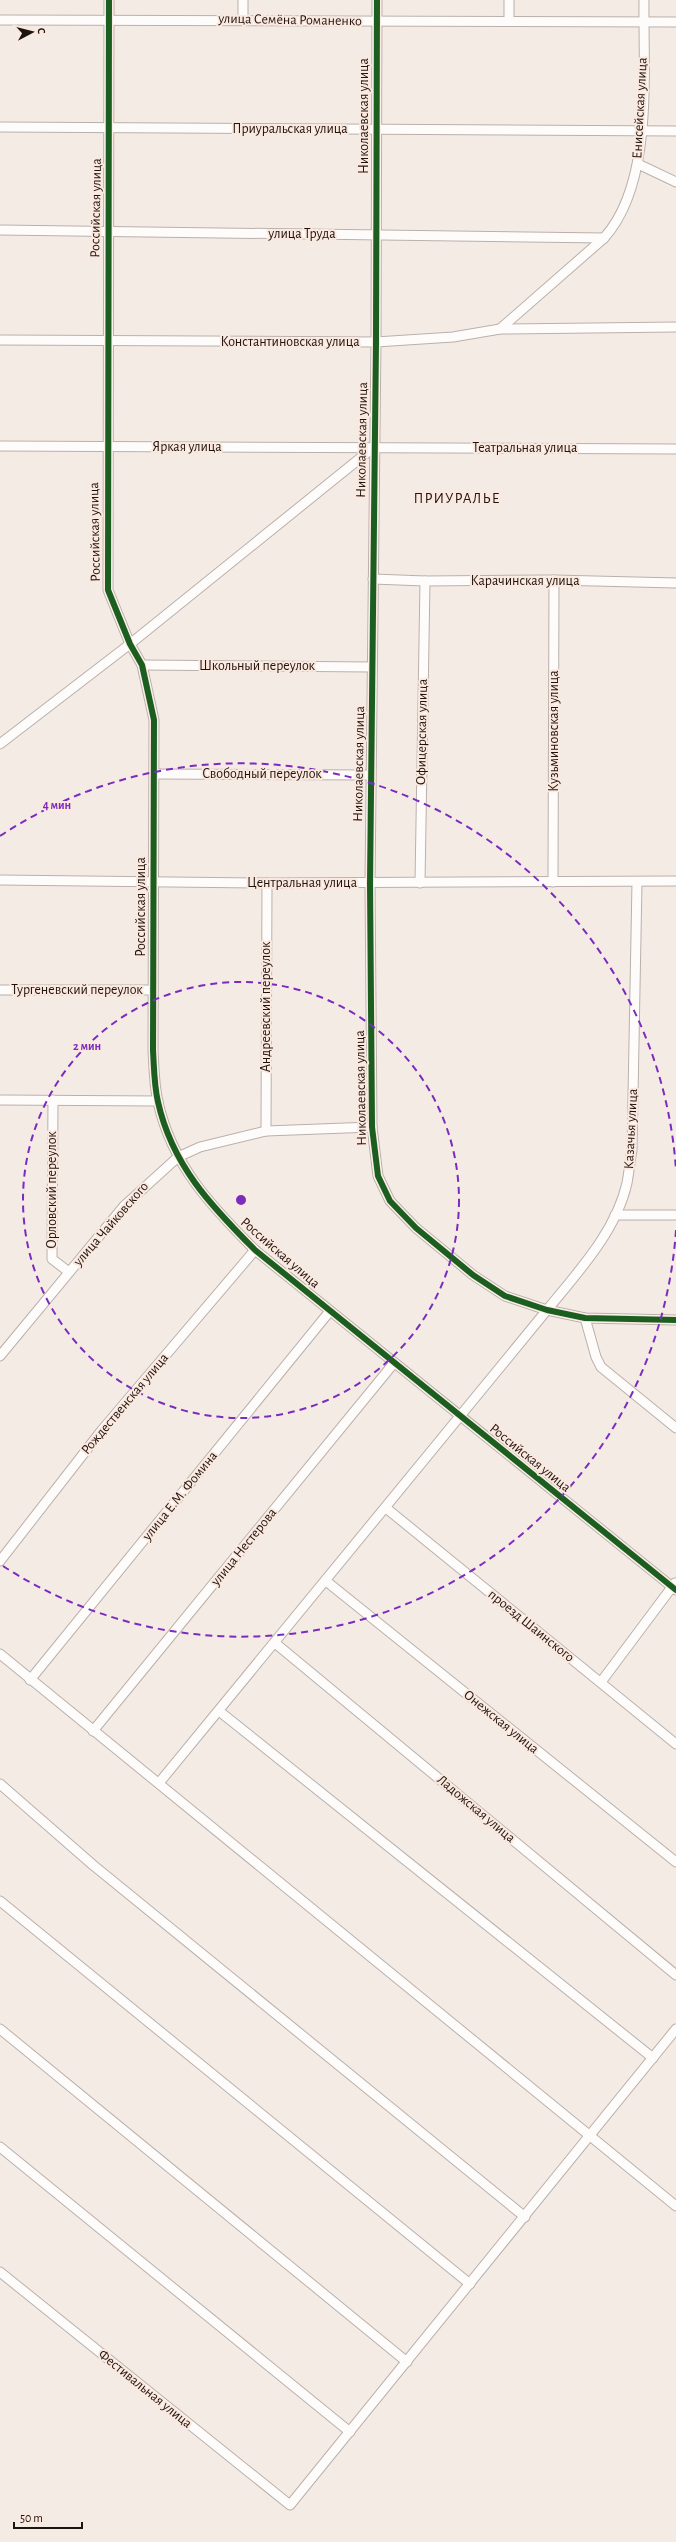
<svg xmlns="http://www.w3.org/2000/svg" width="676" height="2542" font-family="'Alegreya Sans',sans-serif">
	<style>
		.lines { fill: none; stroke-linecap: round; stroke-linejoin: round }
		.street-casing { stroke: #bab0ab; stroke-width: 11 }
		.street { stroke: #fefcfb; stroke-width: 9 }
		.cycleway-casing { stroke: #fbe9df; stroke-width: 8 }
		.cycleway { stroke: #1b5e20; stroke-width: 6 }
		.ring { fill: none; stroke: #7b2cbf; stroke-width: 2; stroke-dasharray: 7 5 }
		.labels { text-anchor: middle; dominant-baseline: central; stroke-width: 4; stroke-linejoin: round; paint-order: stroke }
		.street-label { font-size: 14px; fill: #1e140f; stroke: #fbe9df }
		.neighbourhood-label { font-size: 15px; letter-spacing: 1px; fill: #1e140f; stroke: #fbe9df }
		.centre { fill: #7b2cbf; stroke: #fbe9df; stroke-width: 2 }
		.ring-label { font-size: 12px; text-anchor: middle; font-weight: bold; fill: #7b2cbf; stroke: #fbe9df; stroke-width: 4; stroke-linejoin: round; paint-order: stroke }
	</style>
	<rect width="100%" height="100%" fill="#f5ebe5"/>
	<g class="lines">
		<defs>
			<g id="street">
				<path d="M109,0L108,590L130,644L142,665L154,720L153,1050C154,1067 154,1085 158,1102C172,1165 211,1206 255,1250L676,1590"/>
				<polyline points="377,0 376,342 370,883 372,1127 378,1176 390,1201 416,1228 473,1275 505,1296 547,1310 585,1318 676,1320"/>
				<polyline points="243,19 243,0"/>
				<polyline points="0,20 676,22"/>
				<polyline points="509,21 509,0"/>
				<polyline points="0,127 676,131"/>
				<polyline points="638,164 676,182"/>
				<polyline points="0,230 604,238"/>
				<path d="M500,329L604,238C654,183 643,71 644,0"/>
				<polyline points="0,340 376,342 453,337 500,329 676,327"/>
				<polyline points="0,446 676,449"/>
				<polyline points="373,579 425,581 554,580 676,583"/>
				<polyline points="142,665 372,667"/>
				<polyline points="0,744 130,644 374,447"/>
				<polyline points="154,774 370,775"/>
				<polyline points="0,880 267,883 676,881"/>
				<polyline points="553,882 554,580"/>
				<polyline points="420,883 425,581"/>
				<polyline points="0,990 153,990"/>
				<polyline points="0,1100 158,1101"/>
				<polyline points="53,1100 52,1259 69,1272"/>
				<polyline points="266,1131 267,883"/>
				<polyline points="615,1215 676,1215"/>
				<polyline points="585,1318 596,1357 601,1367 676,1428"/>
				<polyline points="0,1356 124,1206 178,1157 200,1147 266,1131 372,1127"/>
				<polyline points="386,1508 676,1744"/>
				<polyline points="0,1561 102,1430 255,1250"/>
				<polyline points="326,1581 676,1862"/>
				<polyline points="275,1643 676,1975"/>
				<polyline points="0,1654 676,2206"/>
				<polyline points="30,1680 330,1311"/>
				<polyline points="601,1682 675,1583"/>
				<polyline points="219,1711 653,2058"/>
				<polyline points="93,1731 394,1363"/>
				<path d="M159,1783L547,1310C577,1273 616,1232 627,1183C629,1172 630,1161 632,1150L637,882"/>
				<polyline points="0,1784 93,1865 525,2217"/>
				<polyline points="0,1901 470,2284"/>
				<polyline points="0,2029 407,2362"/>
				<polyline points="0,2147 350,2432"/>
				<polyline points="0,2272 290,2505 676,2029"/>
			</g>
		</defs>
		<use href="#street" class="street-casing"/>
		<use href="#street" class="street"/>
		<defs>
			<g id="cycleway">
				<path d="M109,0L108,590L130,644L142,665L154,720L153,1050C154,1067 154,1085 158,1102C172,1165 211,1206 255,1250L676,1590"/>
				<polyline points="377,0 376,342 370,883 372,1127 378,1176 390,1201 416,1228 473,1275 505,1296 547,1310 585,1318 676,1320"/>
			</g>
		</defs>
		<use href="#cycleway" class="cycleway-casing"/>
		<use href="#cycleway" class="cycleway"/>
	</g>
	<g class="ring">
		<circle cx="241" cy="1200" r="218"/>
		<path d="M676 1230A436 436 0 0 1 0 1564M0 836A436 436 0 0 1 676 1170"/>
	</g>
	<g class="labels">
		<g class="street-label">
			<text transform="translate(290 20) rotate(1)">улица Семёна Романенко</text>
			<text transform="translate(640 108) rotate(-87)">Енисейская улица</text>
			<text transform="translate(364 116) rotate(-90)">Николаевская улица</text>
			<text x="290" y="129">Приуральская улица</text>
			<text transform="translate(96 208) rotate(-89)">Российская улица</text>
			<text x="302" y="234">улица Труда</text>
			<text x="290" y="342">Константиновская улица</text>
			<text transform="translate(362 440) rotate(-89)">Николаевская улица</text>
			<text x="187" y="447">Яркая улица</text>
			<text x="525" y="448">Театральная улица</text>
			<text transform="translate(95 532) rotate(-91)">Российская улица</text>
			<text x="525" y="581">Карачинская улица</text>
			<text x="257" y="666">Школьный переулок</text>
			<text transform="translate(554 731) rotate(-90)">Кузьминовская улица</text>
			<text transform="translate(422 732) rotate(-89)">Офицерская улица</text>
			<text transform="translate(359 764) rotate(-89)">Николаевская улица</text>
			<text x="262" y="774">Свободный переулок</text>
			<text x="302" y="883">Центральная улица</text>
			<text transform="translate(141 907) rotate(-90)">Российская улица</text>
			<text x="77" y="990">Тургеневский переулок</text>
			<text transform="translate(266 1007) rotate(-90)">Андреевский переулок</text>
			<text transform="translate(361 1088) rotate(-91)">Николаевская улица</text>
			<text transform="translate(631 1129) rotate(-87)">Казачья улица</text>
			<text transform="translate(52 1190) rotate(-90)">Орловский переулок</text>
			<text transform="translate(111 1224) rotate(-49)">улица Чайковского</text>
			<text transform="translate(280 1253) rotate(41)">Российская улица</text>
			<text transform="translate(125 1404) rotate(-50)">Рождественская улица</text>
			<text transform="translate(530 1458) rotate(39)">Российская улица</text>
			<text transform="translate(180 1496) rotate(-51)">улица Е.М. Фомина</text>
			<text transform="translate(244 1547) rotate(-51)">улица Нестерова</text>
			<text transform="translate(531 1626) rotate(39)">проезд Шаинского</text>
			<text transform="translate(501 1722) rotate(39)">Онежская улица</text>
			<text transform="translate(476 1809) rotate(40)">Ладожская улица</text>
			<text transform="translate(145 2389) rotate(39)">Фестивальная улица</text>
		</g>
		<g class="neighbourhood-label">
			<text x="457" y="498">ПРИУРАЛЬЕ</text>
		</g>
	</g>
	<circle cx="241" cy="1200" r="6" class="centre"/>
	<g class="ring-label">
		<text x="57" y="809">4 мин</text>
		<text x="87" y="1050">2 мин</text>
	</g>
	<g transform="translate(32 32) rotate(83)" stroke="#fbe9df" stroke-width="3" paint-order="stroke">
	<path d="M0-3L7 15L0 10L-7 15Z" fill="#1e140f"/>
	<text y="-6" font-size="11" font-weight="bold" text-anchor="middle" fill="#1e140f">С</text>
	</g>
	<path d="M14 2522v6h68v-6" fill="none" stroke="#1e140f" stroke-width="2"/>
	<text x="20" y="2522" font-size="12" fill="#1e140f" stroke="#fbe9df" stroke-width="3" paint-order="stroke">50 m</text>
</svg>
